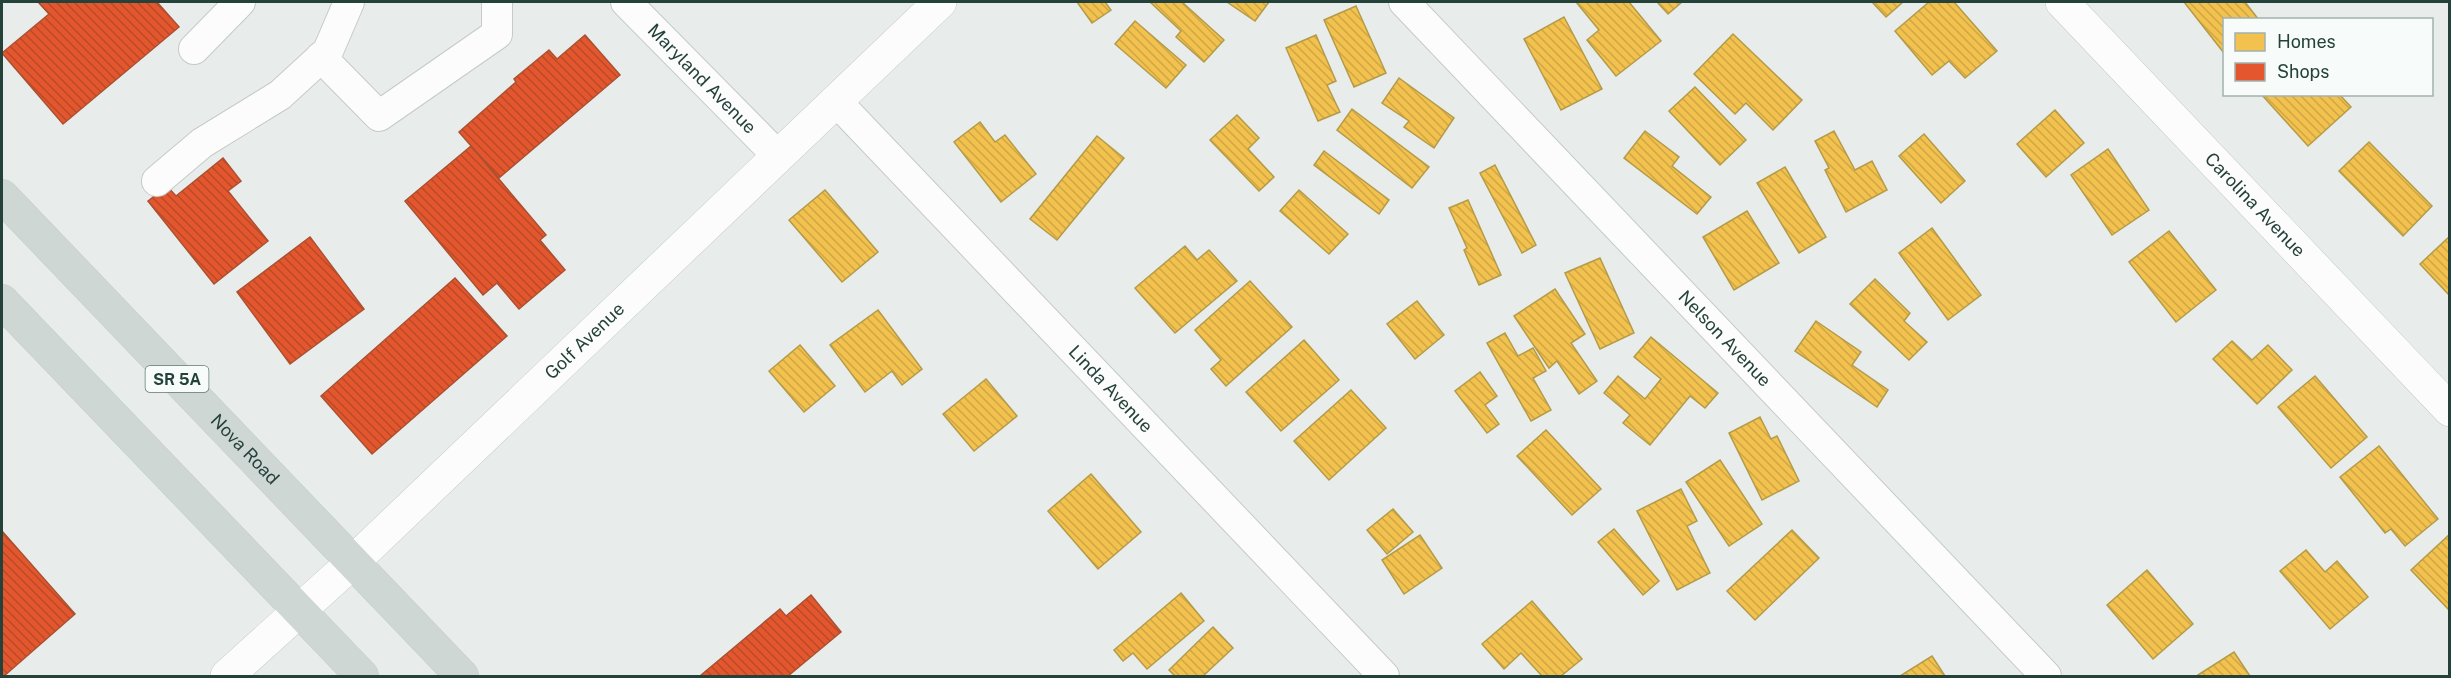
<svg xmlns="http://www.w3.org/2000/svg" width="2451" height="678" viewBox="0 0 2451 678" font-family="'Public Sans',sans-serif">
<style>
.homes{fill:url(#homes-back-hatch);stroke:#b49b48;stroke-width:1.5}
.shops{fill:url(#shops-back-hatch);stroke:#aa5132;stroke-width:1.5}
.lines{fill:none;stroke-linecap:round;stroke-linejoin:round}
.minor-casing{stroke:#c5cac8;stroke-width:32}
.tertiary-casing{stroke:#c5cac8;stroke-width:34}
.primary-casing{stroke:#c3ccc9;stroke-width:34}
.minor{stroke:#fcfcfc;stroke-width:30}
.tertiary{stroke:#fcfcfc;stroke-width:33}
.primary{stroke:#cfd7d5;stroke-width:33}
.labels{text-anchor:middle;stroke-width:6;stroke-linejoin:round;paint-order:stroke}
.shield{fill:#f7fbf9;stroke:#637a73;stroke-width:1.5}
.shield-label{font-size:16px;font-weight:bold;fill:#24423a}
.street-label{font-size:18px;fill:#24423a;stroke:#f7fbf9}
</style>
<defs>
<pattern id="homes-back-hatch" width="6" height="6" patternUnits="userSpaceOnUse" patternTransform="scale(1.5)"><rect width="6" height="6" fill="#f2c14e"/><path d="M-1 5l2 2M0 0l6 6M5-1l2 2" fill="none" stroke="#cfa745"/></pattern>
<pattern id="shops-back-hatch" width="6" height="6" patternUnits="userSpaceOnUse" patternTransform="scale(1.5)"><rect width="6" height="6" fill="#e4572e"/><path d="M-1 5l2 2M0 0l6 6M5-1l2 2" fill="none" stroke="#b94a28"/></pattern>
</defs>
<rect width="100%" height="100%" fill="#e8edeb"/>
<g class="homes">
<polygon points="1077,2 1105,2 1111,10 1092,23"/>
<polygon points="1150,2 1182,2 1224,40 1204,62 1176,37 1181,31"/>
<polygon points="1227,2 1269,2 1255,21"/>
<polygon points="1576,2 1629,2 1661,41 1616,76 1587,40 1599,30"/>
<polygon points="1657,2 1682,2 1668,14"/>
<polygon points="1872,2 1903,2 1886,17"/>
<polygon points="1929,2 1954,2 1997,51 1965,78 1949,61 1932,75 1895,31"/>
<polygon points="2184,2 2245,2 2259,20 2224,20 2224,53"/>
<polygon points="1356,6 1386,73 1354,87 1324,20"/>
<polygon points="1564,17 1602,89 1561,110 1524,39"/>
<polygon points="1135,21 1186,65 1166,88 1115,44"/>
<polygon points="1733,34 1802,100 1773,130 1746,103 1735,114 1694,74"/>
<polygon points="1316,35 1336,81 1327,85 1340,112 1318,121 1286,48"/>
<polygon points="1399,78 1454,118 1434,148 1404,127 1409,121 1382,103"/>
<polygon points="1695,87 1746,140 1720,165 1669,111"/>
<polygon points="2261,94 2339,94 2351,107 2308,146"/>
<polygon points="1352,109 1429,167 1412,188 1337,130"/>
<polygon points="2055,110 2084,143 2046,177 2017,144"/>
<polygon points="1237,115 1259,138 1248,149 1274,177 1259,191 1210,140"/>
<polygon points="980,122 995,142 1005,135 1036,174 1001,202 954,142"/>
<polygon points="1645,131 1679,157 1672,166 1711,197 1697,214 1624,158"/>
<polygon points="1834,131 1855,170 1872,161 1887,190 1846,212 1825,170 1829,168 1815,141"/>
<polygon points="1924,134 1965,181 1941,203 1899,156"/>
<polygon points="1097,136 1124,158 1057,240 1030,219"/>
<polygon points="2369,142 2432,206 2403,236 2339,171"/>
<polygon points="2108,149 2149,210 2112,235 2071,175"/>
<polygon points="1324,151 1389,200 1379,214 1314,165"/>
<polygon points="1495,165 1536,245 1522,253 1480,173"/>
<polygon points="1785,167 1826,237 1799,253 1757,183"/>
<polygon points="825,190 878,252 842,282 789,220"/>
<polygon points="1299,190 1348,234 1329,254 1280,211"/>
<polygon points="1468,200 1501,275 1479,285 1464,250 1467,248 1449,208"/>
<polygon points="1747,211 1779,263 1734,290 1703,237"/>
<polygon points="1932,228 1981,295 1948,320 1899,253"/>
<polygon points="2169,231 2216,290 2176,322 2129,262"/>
<polygon points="2450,236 2450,296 2420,264"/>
<polygon points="1185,246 1197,260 1209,250 1237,281 1175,333 1135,288"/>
<polygon points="1600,258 1634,333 1600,349 1565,273"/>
<polygon points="1875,279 1910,313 1904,321 1927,342 1909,360 1850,304"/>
<polygon points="1250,281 1292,327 1226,386 1211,369 1221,360 1195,330"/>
<polygon points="1555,289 1585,334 1571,343 1597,381 1579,394 1557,361 1549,368 1514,316"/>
<polygon points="1417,301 1444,335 1415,359 1387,324"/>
<polygon points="878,310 922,369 902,385 892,371 865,392 830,345"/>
<polygon points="1816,321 1861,352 1852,365 1888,390 1877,407 1795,351"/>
<polygon points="1505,333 1518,356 1533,348 1546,371 1533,378 1551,410 1531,421 1487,343"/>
<polygon points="1651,337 1718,393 1705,408 1690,396 1650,445 1623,423 1630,415 1604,393 1618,376 1645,399 1661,379 1634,357"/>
<polygon points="1304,340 1339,380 1281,431 1246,392"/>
<polygon points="2232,341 2252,360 2268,345 2292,370 2257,404 2213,359"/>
<polygon points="800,345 835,386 804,412 769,371"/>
<polygon points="1480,372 1497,396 1485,405 1499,424 1487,433 1455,391"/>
<polygon points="2315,376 2367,437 2331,468 2278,407"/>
<polygon points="986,379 1017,416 974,451 943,414"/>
<polygon points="1351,390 1386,428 1329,480 1294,441"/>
<polygon points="1760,417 1771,439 1777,436 1799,481 1762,500 1729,433"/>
<polygon points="1546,430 1601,489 1572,515 1517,456"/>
<polygon points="2379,446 2438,519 2405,546 2391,529 2385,533 2340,477"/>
<polygon points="1720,460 1762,524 1729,546 1686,482"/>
<polygon points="1091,474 1141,532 1098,569 1048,511"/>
<polygon points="1681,489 1697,521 1687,526 1710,573 1677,590 1637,511"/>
<polygon points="1393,509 1413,532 1387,554 1367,530"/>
<polygon points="1614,529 1659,581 1643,595 1598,542"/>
<polygon points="1792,530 1819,558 1755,620 1727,591"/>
<polygon points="2450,534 2450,611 2411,570"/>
<polygon points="1420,535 1442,568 1404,594 1382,560"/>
<polygon points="2306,550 2325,572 2337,561 2368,597 2330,629 2280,571"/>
<polygon points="2147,570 2193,624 2153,659 2107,605"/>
<polygon points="1181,593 1204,621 1147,669 1133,653 1123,661 1114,650"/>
<polygon points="1532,601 1582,659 1561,676 1542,676 1521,653 1504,669 1482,644"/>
<polygon points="1213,627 1233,648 1203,676 1175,676 1169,670"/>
<polygon points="2234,652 2250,676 2199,676 2198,675"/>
<polygon points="1932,656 1945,676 1900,676"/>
</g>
<g class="shops">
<polygon points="38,2 157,2 179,27 63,124 2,53 49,14"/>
<polygon points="585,35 620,75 499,178 459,132 516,82 514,79 549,50 557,59"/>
<polygon points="471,146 546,235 540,240 565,270 519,309 497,283 483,295 405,201"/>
<polygon points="223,158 241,181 228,191 268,241 214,284 148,201 167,186 176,196"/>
<polygon points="310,237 364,309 290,364 237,292"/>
<polygon points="455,278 507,336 372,454 321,396"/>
<polygon points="2,531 75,614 4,676 2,676"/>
<polygon points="811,595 841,632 788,676 700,676 780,609 786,616"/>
</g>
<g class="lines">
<defs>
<g id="minor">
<path id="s1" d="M626 2 777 155"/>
<path id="s2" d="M1404 2 2046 676"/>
<polyline points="194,49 240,2"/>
<polyline points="321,57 379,116 497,34 497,2"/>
<path id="s3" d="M836 101 1384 676"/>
<polyline points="157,181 202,143 280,95 328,51 349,2"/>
</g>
<g id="tertiary">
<path id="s4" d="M2062 2 2450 410"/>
<path id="s5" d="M227 676 353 562 940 2"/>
</g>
<g id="primary">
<path id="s6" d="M2 196 462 676"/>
<polyline points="2,301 362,676"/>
</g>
</defs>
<use href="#minor" class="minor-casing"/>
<use href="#tertiary" class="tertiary-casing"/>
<use href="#primary" class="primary-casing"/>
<use href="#minor" class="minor"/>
<use href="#tertiary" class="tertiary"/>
<use href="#primary" class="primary"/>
</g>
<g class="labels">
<rect class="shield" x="145.5" y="366" width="63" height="26" rx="4.5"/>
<g class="shield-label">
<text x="177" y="385">SR 5A</text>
</g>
<g class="street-label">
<text dy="6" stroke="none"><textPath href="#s1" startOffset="108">Maryland Avenue</textPath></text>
<text dy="6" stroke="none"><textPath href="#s4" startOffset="280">Carolina Avenue</textPath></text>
<text dy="6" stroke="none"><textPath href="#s2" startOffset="465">Nelson Avenue</textPath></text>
<text dy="6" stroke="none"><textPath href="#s5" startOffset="490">Golf Avenue</textPath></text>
<text dy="6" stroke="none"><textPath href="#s3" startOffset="398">Linda Avenue</textPath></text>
<text dy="6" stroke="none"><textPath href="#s6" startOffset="351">Nova Road</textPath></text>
</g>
</g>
<rect width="2451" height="678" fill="none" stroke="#24423a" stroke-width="6"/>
<rect x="2223" y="18" width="210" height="78" fill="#f7fbf9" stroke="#a3b1ad" stroke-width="1.5"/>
<rect x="2235" y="33" width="30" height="18" fill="#f2c14e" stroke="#a3b1ad" stroke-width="1.5"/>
<text x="2277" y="48" font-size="18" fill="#24423a">Homes</text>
<rect x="2235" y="63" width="30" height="18" fill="#e4572e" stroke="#a3b1ad" stroke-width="1.5"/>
<text x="2277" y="78" font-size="18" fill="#24423a">Shops</text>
</svg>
